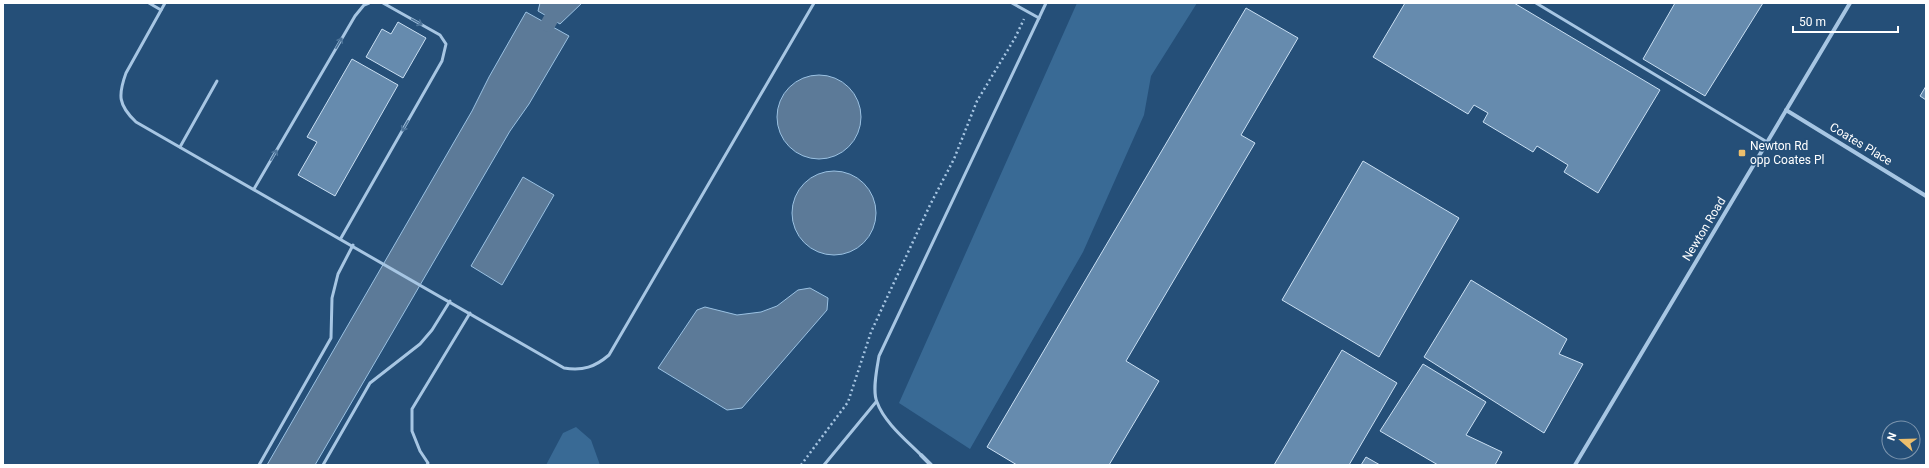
<svg xmlns="http://www.w3.org/2000/svg" width="1929" height="468" viewBox="0 0 1929 468" font-family="Roboto,sans-serif">
<style>
.green{fill:#396a95}
.water{fill:#5c7a98;stroke:#9bc2e3}
.lines{fill:none;stroke-linecap:round;stroke-linejoin:round}
.canal{stroke:#5c7a98;stroke-width:15}
.building{fill:#668bae;stroke:#c9dff3}
.path{stroke:#a7c6e3;stroke-width:2.5;stroke-dasharray:2 3;stroke-linecap:butt}
.lane{stroke:#a7c6e3;stroke-width:3}
.street{stroke:#a7c6e3;stroke-width:4}
.oneway{stroke:#4c7398}
.poi-dot{fill:#ecbe6c;stroke:#254f78;stroke-width:1.5}
.labels{text-anchor:middle;stroke-width:3.5;stroke-linejoin:round;paint-order:stroke}
.street-label{font-size:12px;fill:#fff;stroke:#254f78}
.poi-label{font-size:12px;fill:#fff;stroke:#254f78;text-anchor:start}
</style>
<rect width="100%" height="100%" fill="#254f78"/>
<g class="green">
<polygon points="1077,3 1197,3 1151,76 1144,115 1083,252 970,449 899,403"/>
<polygon points="576,427 591,440 600,465 546,465 563,433"/>
</g>
<g class="water">
<polygon points="540,3 582,3 560,24 538,11"/>
<polygon points="526,12 569,36 529,104 510,131 315,465 267,465 472,111 489,77"/>
<circle cx="819" cy="117" r="42"/>
<circle cx="834" cy="213" r="42"/>
<polygon points="523,177 554,195 502,285 471,266"/>
<polygon points="810,288 828,298 827,310 742,408 727,410 658,368 697,310 705,307 737,315 761,312 777,306 798,290"/>
</g>
<g class="lines">
<polyline class="canal" points="548,24 560,3"/>
</g>
<g class="building">
<polygon points="1405,3 1514,3 1660,90 1598,193 1564,172 1568,165 1537,146 1533,152 1483,122 1488,113 1474,105 1468,114 1373,57"/>
<polygon points="1675,3 1763,3 1705,96 1643,59"/>
<polygon points="1246,8 1298,38 1241,135 1255,143 1126,361 1159,381 1109,465 1017,465 987,447"/>
<polygon points="398,22 426,38 403,78 366,57 382,29 391,34"/>
<polygon points="352,59 398,85 335,196 298,175 317,142 307,137"/>
<polygon points="1926,86 1926,100 1920,96"/>
<polygon points="1363,161 1459,218 1379,357 1282,300"/>
<polygon points="1471,280 1567,339 1559,354 1583,364 1544,433 1424,357"/>
<polygon points="1342,350 1397,383 1349,465 1274,465"/>
<polygon points="1423,364 1486,402 1466,435 1502,452 1495,465 1438,465 1380,431"/>
<polygon points="1366,457 1380,465 1361,465"/>
</g>
<g class="lines">
<polyline class="path" points="801,465 848,402 871,332 930,205 954,159 977,101 1015,38 1024,19"/>
<g class="lane">
<polyline points="149,3 161,10"/>
<path d="M165 3 126 73C118 95 118 105 136 122L564 368C583 371 595 367 609 355L814 3"/>
<polyline points="1012,3 1039,18"/>
<polyline points="1536,3 1767,142"/>
<polyline points="180,147 217,81"/>
<polyline points="254,189 355,16 364,5 369,3"/>
<polyline points="341,238 442,61 446,44 440,35 383,3"/>
<path d="M921 455C906 440 884 422 877 402 872 391 877 368 879 356L1046 3"/>
<polyline points="259,465 331,338 332,298 338,274 353,245"/>
<polyline points="323,465 370,383 420,344 432,330 450,301"/>
<polyline points="427,465 428,463 420,451 412,431 412,409 470,313"/>
<polyline points="824,465 876,402"/>
</g>
<g class="street">
<polyline points="1786,110 1926,196"/>
<polyline points="921,455 931,465"/>
<polyline points="1575,465 1850,3"/>
</g>
</g>
<defs><path id="oneway-shaft" d="M-6 0H5M1.5-3L5.5 0L1.5 3" fill="none" stroke-width="1.6" stroke-linecap="round" stroke-linejoin="round"/></defs>
<g class="oneway">
<use href="#oneway-shaft" transform="translate(417 22) rotate(29)"/>
<use href="#oneway-shaft" transform="translate(339 43) rotate(-60)"/>
<use href="#oneway-shaft" transform="translate(405 126) rotate(120)"/>
<use href="#oneway-shaft" transform="translate(274 155) rotate(-60)"/>
</g>
<rect class="poi-dot" x="1738" y="149" width="8" height="8" rx="2"/>
<g class="labels">
<g class="street-label">
<text transform="translate(1861 144) rotate(31)" y="4">Coates Place</text>
<text transform="translate(1704 229) rotate(-59)" y="4">Newton Road</text>
</g>
<g class="poi-label">
<text x="1750" y="150">Newton Rd<tspan x="1750" dy="14">opp Coates Pl</tspan></text>
</g>
</g>
<rect width="1929" height="468" fill="none" stroke="#ffffff" stroke-width="8"/>
<g transform="translate(1901 440) rotate(290)"><circle r="19" fill="#254f78" stroke="#7c95ae"/>
<path d="M0-3L7 15L0 10L-7 15Z" fill="#ecbe6c"/>
<text y="-6" font-size="11" font-weight="bold" text-anchor="middle" fill="#ffffff">N</text>
</g>
<path d="M1793 26v6h105v-6" fill="none" stroke="#ffffff" stroke-width="2"/>
<text x="1799" y="26" font-size="12" fill="#ffffff" stroke="#254f78" stroke-width="3" paint-order="stroke">50 m</text>
</svg>
